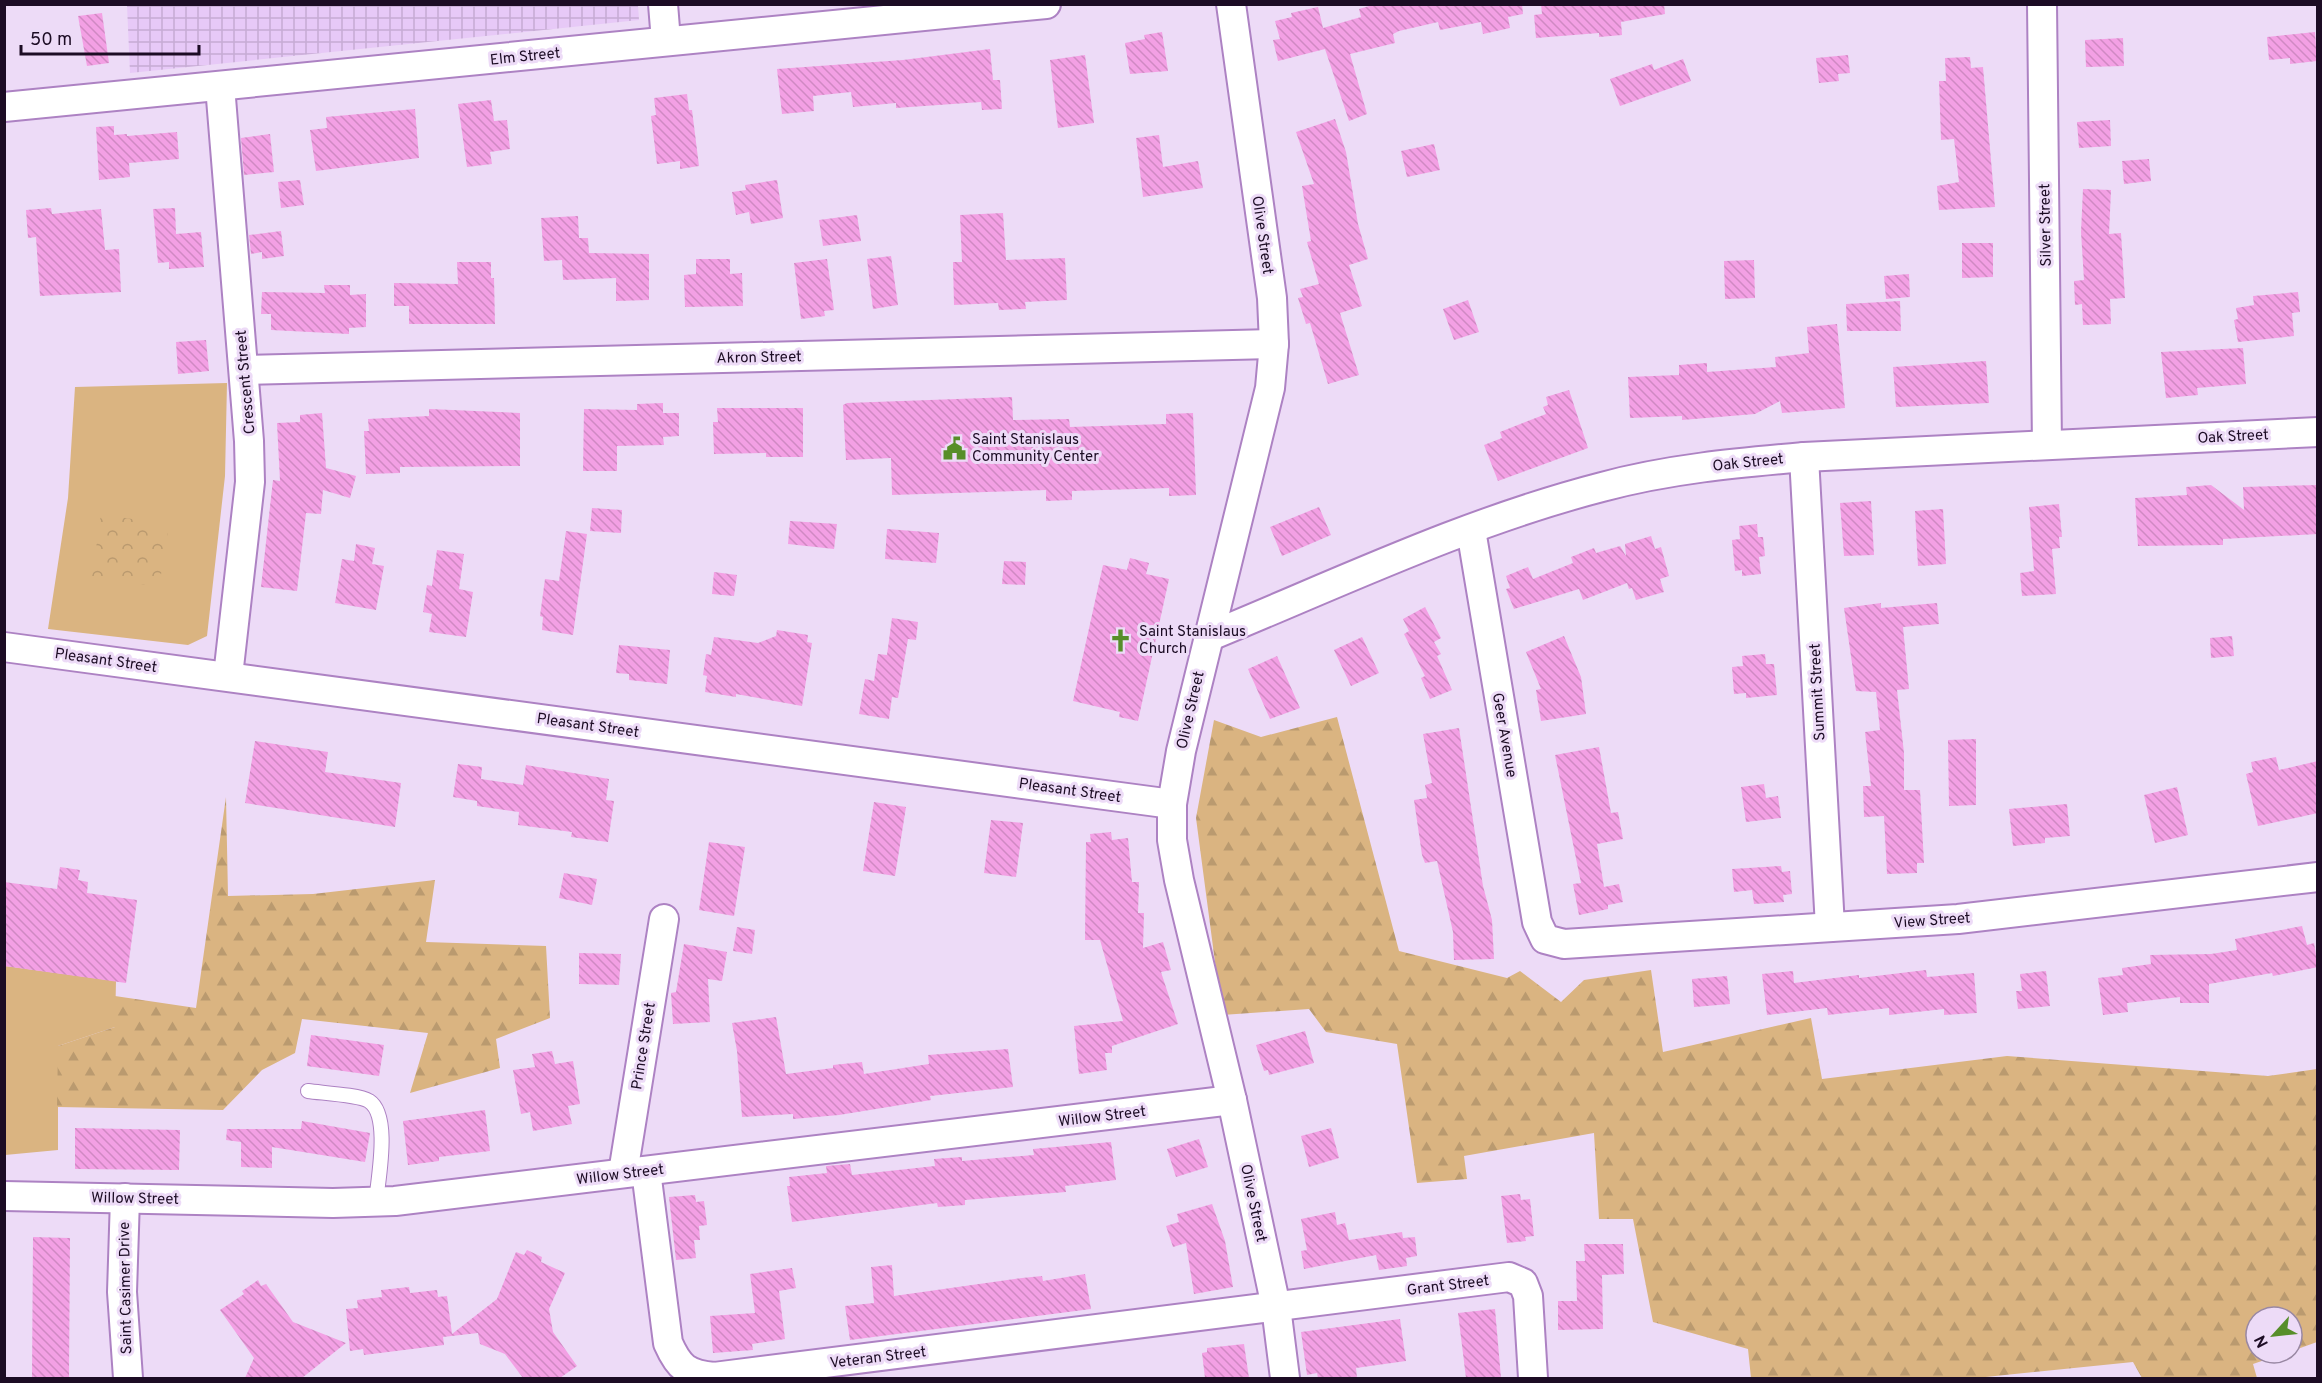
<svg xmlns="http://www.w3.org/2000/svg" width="2322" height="1383" viewBox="0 0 2322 1383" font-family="Overpass,sans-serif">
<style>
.industrial{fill:url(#industrial-grid)}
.green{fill:#dab481}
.forest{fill:url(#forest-firs)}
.park{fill:url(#park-crowns)}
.building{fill:url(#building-back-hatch)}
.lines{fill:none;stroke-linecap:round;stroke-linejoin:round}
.service-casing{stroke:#ad82c3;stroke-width:16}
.minor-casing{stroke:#ad82c3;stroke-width:32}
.service{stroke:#fff;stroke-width:14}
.minor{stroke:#fff;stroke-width:28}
.labels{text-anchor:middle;stroke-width:6;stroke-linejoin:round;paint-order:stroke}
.street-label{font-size:15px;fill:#1c0c24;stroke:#eddbf7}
.poi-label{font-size:15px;fill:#1c0c24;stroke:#eddbf7;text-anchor:start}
</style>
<defs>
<pattern id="industrial-grid" width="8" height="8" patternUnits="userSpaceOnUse" patternTransform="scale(1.5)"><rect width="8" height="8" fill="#e7c9f7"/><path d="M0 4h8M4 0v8" fill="none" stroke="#c6abd4"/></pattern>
<pattern id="forest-firs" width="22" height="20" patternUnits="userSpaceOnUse" patternTransform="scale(1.5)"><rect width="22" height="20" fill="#dab481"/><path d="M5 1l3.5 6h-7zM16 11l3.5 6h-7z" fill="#ba9a6f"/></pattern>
<pattern id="park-crowns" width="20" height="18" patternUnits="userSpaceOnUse" patternTransform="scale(1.5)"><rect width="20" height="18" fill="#dab481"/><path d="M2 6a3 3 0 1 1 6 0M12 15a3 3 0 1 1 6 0" fill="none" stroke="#ba9a6f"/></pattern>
<pattern id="building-back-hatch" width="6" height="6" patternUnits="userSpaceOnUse" patternTransform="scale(1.5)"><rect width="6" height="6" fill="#f3a0e4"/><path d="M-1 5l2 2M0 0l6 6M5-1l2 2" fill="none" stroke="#d089c3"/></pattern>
</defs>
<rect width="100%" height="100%" fill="#eddbf7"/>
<polygon class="industrial" points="638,5 639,20 130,73 127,5"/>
<g class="green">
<polygon points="227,383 225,476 207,636 188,645 48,629 68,498 75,387"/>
<polygon points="5,966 116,981 115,1027 58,1046 58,1150 5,1155"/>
</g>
<g class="forest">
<polygon points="1337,717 1399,951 1507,978 1520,971 1561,1002 1584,980 1651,970 1663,1052 1811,1018 1822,1079 2007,1056 2268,1076 2317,1069 2317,1342 2292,1351 2292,1317 2256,1317 2256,1353 2285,1353 2253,1364 2257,1378 2142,1378 2133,1362 1976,1378 1751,1378 1748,1349 1653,1322 1633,1219 1599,1219 1594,1133 1464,1156 1467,1179 1417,1183 1397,1044 1326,1032 1309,1009 1222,1015 1196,818 1214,720 1261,737"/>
<polygon points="226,797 228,896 313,894 435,880 426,942 546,946 550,1018 496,1039 500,1068 410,1093 428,1033 302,1019 295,1053 262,1070 223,1110 57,1107 58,1046 115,1027 115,996 196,1008"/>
</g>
<polygon class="park" points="101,514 169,525 159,587 92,576"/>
<g class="building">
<polygon points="1376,4 1522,4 1523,14 1508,17 1510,28 1483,34 1481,22 1440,30 1438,22 1399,31 1393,34 1395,43 1350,54 1367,114 1349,121 1325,49 1278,61 1273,40 1280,39 1275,21 1292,17 1291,13 1318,7 1323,28 1361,17 1359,9"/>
<polygon points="1541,4 1664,4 1665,14 1621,22 1622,35 1599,37 1599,33 1536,38 1534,15 1542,14"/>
<polygon points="102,13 109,63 87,66 78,16"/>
<polygon points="1162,32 1168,71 1130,74 1125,43 1145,39 1144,35"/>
<polygon points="2315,32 2317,61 2290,64 2290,58 2269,60 2267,37"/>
<polygon points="2123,38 2124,66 2086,67 2085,40"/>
<polygon points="990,49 993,80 1000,80 1002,109 982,110 981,102 896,108 896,103 853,107 851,92 813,96 814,111 782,114 777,69 903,60"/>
<polygon points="1085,55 1094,123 1058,128 1050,60"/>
<polygon points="1848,55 1850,73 1838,74 1839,81 1819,83 1816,58"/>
<polygon points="1970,57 1971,68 1983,67 1995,207 1939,210 1937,186 1959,182 1954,139 1941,140 1939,81 1946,81 1945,58"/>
<polygon points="1683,59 1691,81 1620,106 1610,79 1652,64 1654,70"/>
<polygon points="687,94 689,110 692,110 699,166 680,169 680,161 657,164 651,116 656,115 654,98"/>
<polygon points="491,100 494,121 507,120 510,149 490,152 492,164 467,167 458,104"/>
<polygon points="415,109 419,158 316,171 310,130 327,128 326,117"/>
<polygon points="1335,119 1346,152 1358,224 1368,259 1349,265 1362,306 1340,313 1359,375 1328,384 1310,323 1306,324 1298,298 1303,297 1300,289 1319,284 1307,242 1311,241 1302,186 1314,184 1296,132"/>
<polygon points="2110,120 2111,146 2079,148 2077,122"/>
<polygon points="114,126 114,135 127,134 127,136 177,132 179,159 129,163 130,177 99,180 96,127"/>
<polygon points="270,134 274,172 244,175 241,138"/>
<polygon points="1159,135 1163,167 1198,161 1203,188 1143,197 1136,138"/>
<polygon points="1434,144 1440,170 1407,177 1401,151"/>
<polygon points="2149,159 2151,181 2124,184 2122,161"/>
<polygon points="300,180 304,205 281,208 278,182"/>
<polygon points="777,180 783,218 751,224 749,212 736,215 732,192 746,190 745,185"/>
<polygon points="2083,189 2111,190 2109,234 2121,233 2125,298 2110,299 2111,324 2083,325 2082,304 2075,305 2074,281 2084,280 2081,232"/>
<polygon points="51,208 52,214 101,209 105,250 119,249 121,292 40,296 36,237 28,238 26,210"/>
<polygon points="175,208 176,234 201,232 204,267 169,269 169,262 158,263 153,209"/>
<polygon points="1003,213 1006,260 1065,258 1067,300 1025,302 1026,309 999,310 998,303 954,305 953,262 962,262 960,215"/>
<polygon points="857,215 861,241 823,246 819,220"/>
<polygon points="578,216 579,238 588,238 589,253 649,254 649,300 616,301 616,278 563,280 562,260 544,261 541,218"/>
<polygon points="281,231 284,256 262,259 262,252 251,254 249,235"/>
<polygon points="1962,243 1993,243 1993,277 1962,278"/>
<polygon points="891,256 898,305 873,309 867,259"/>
<polygon points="696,259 730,259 730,274 742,273 743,306 685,307 684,275 696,274"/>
<polygon points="827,259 834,310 824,311 825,316 801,319 794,263"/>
<polygon points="1754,260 1755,298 1725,299 1724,261"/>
<polygon points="457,262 491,262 491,278 494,278 495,324 409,324 409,306 394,306 394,283 458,284"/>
<polygon points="1909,274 1910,297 1886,299 1884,276"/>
<polygon points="324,285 350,285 350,295 366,294 366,327 349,328 349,334 271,330 271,314 261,314 262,292 325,293"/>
<polygon points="2298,292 2300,312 2292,313 2294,336 2238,342 2234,320 2238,319 2236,308 2254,305 2253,296"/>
<polygon points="1468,300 1479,332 1454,340 1443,309"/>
<polygon points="1900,301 1901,331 1847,331 1846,304"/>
<polygon points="1837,324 1845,408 1782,413 1780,401 1755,414 1682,420 1682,416 1630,418 1628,377 1679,375 1679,365 1707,363 1707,372 1776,367 1775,357 1809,353 1807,327"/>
<polygon points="206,340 209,371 178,374 176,342"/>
<polygon points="2243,348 2246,384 2197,388 2198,395 2166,398 2161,352"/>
<polygon points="1986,361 1989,403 1896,407 1893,367"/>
<polygon points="1569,390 1588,448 1498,481 1484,445 1502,438 1500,432 1546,414 1543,407 1548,405 1546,397"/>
<polygon points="1012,397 1013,420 1069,419 1070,427 1166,424 1166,414 1193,413 1196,495 1169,496 1169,488 1072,491 1072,500 1046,501 1046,490 892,495 891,458 846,460 843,405 847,403"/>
<polygon points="663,403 663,413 679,413 679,436 663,437 664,445 617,446 617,471 583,471 584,409 637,410 637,404"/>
<polygon points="717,408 803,408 803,457 766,457 766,453 714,454 713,422 718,422"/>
<polygon points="429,409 520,413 520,466 400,467 400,473 366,474 364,431 369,431 368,419 429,416"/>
<polygon points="322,413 326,468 356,476 350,498 323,490 321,514 306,513 297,591 261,587 273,480 280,481 277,423 300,422 300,415"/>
<polygon points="2211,485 2244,510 2243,487 2318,485 2318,534 2223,539 2223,545 2138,546 2135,498 2187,495 2186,487"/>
<polygon points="1871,501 1874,555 1844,556 1840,503"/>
<polygon points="2059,504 2062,537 2059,537 2060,548 2052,549 2056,594 2022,596 2020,573 2034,571 2029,507"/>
<polygon points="1319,507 1331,535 1282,556 1270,527"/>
<polygon points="592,508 622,510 621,533 590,531"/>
<polygon points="1943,509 1946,564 1918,566 1915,511"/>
<polygon points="790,521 837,524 834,549 788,544"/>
<polygon points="1757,524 1758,537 1763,537 1765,556 1759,557 1761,574 1742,576 1742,570 1735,571 1732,540 1740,539 1739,526"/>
<polygon points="887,529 939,533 936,563 885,559"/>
<polygon points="566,531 587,534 573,635 542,630 543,617 540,616 545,579 559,581"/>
<polygon points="1651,536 1655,549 1661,547 1669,576 1660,579 1664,592 1636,600 1632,588 1629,589 1627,583 1583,600 1579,589 1514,609 1506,589 1510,588 1506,576 1528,567 1533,579 1573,563 1571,557 1594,548 1596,553 1620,546 1626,556 1625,544"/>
<polygon points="356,544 375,548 372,564 384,566 376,610 335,603 342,559 354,561"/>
<polygon points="437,550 464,554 459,589 473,592 466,637 429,632 432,614 423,612 427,585 432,586"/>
<polygon points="1130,558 1149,563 1146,574 1169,579 1138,721 1119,717 1120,712 1073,701 1103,565 1127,570"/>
<polygon points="1004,561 1026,562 1025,585 1002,584"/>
<polygon points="714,572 737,575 734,596 712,594"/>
<polygon points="1881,603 1881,608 1937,603 1939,624 1903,627 1909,689 1897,690 1904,753 1904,790 1920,790 1924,863 1917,863 1917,873 1887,874 1884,816 1864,817 1863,786 1871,786 1865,732 1880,730 1876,692 1856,691 1844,608"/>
<polygon points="1425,607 1441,638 1434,642 1441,654 1437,656 1452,690 1430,699 1421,678 1425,676 1404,634 1409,631 1403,619"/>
<polygon points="892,618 918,622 916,640 908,639 898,698 892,697 889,719 859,714 865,679 874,681 878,654 887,655"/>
<polygon points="777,630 808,635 807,642 812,643 802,706 736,694 736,697 705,692 707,676 703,675 706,654 711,655 714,637 758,643 776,636"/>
<polygon points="1564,636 1581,677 1586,714 1541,721 1536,690 1541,689 1526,652"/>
<polygon points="2232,636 2234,656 2211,658 2210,638"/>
<polygon points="1362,637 1379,673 1351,686 1334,650"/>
<polygon points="619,645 670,650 667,684 629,680 629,674 616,673"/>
<polygon points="1765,654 1766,664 1774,664 1777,695 1746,698 1746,693 1734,694 1732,667 1743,666 1742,656"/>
<polygon points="1277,656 1300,708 1270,719 1248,669"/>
<polygon points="1459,728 1483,886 1492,920 1494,959 1454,960 1453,932 1437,861 1425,863 1422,855 1414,800 1427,798 1425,785 1432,783 1423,734"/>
<polygon points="1976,739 1976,805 1949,806 1948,740"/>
<polygon points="255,741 328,752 325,772 401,783 395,827 245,803"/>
<polygon points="1599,747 1611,813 1618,812 1623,839 1597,844 1604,887 1619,884 1623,902 1608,905 1608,909 1579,915 1573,884 1581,883 1555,755"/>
<polygon points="2276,757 2279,770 2318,761 2318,813 2258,826 2246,774 2253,772 2251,762"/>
<polygon points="458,764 482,767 481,779 523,785 526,765 609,779 606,800 614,801 608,842 571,837 572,832 518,825 519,812 477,806 477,801 453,797"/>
<polygon points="1764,784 1766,798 1778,796 1781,818 1746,822 1741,787"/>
<polygon points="2177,787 2188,835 2155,843 2144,795"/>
<polygon points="874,802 906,807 895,876 863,871"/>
<polygon points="2067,804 2070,836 2045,838 2045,843 2013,846 2009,809"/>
<polygon points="991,820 1023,823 1016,877 984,873"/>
<polygon points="1111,832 1112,840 1128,838 1132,882 1139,882 1138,913 1144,913 1143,948 1163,942 1171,970 1161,972 1178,1024 1112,1046 1112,1053 1105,1053 1107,1070 1079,1074 1074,1026 1123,1021 1100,940 1085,940 1086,842 1091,842 1090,834"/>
<polygon points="709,842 745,847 734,916 699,910"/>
<polygon points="1781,866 1782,872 1790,871 1792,894 1783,895 1784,902 1754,904 1752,890 1734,892 1732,869"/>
<polygon points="60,867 80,870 78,880 88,882 87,893 137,900 126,983 4,966 4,882 57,889"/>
<polygon points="564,873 597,879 592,905 559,898"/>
<polygon points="2302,926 2307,945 2314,943 2318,967 2273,976 2272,973 2209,984 2209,1003 2180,1003 2180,997 2127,1003 2128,1012 2103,1015 2098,978 2123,975 2122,968 2151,964 2150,955 2211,954 2237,950 2235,939"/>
<polygon points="737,927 755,930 752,954 733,951"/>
<polygon points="684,944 727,952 722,981 708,979 710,1022 673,1024 671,993 676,992"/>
<polygon points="579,953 621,954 619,985 579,984"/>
<polygon points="1926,970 1927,977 1974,973 1977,1013 1944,1015 1944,1009 1889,1015 1889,1008 1828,1015 1827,1008 1767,1015 1762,974 1793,971 1794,983 1859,975 1859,978"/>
<polygon points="2046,971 2050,1006 2018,1009 2016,991 2022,991 2020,974"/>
<polygon points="1727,976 1730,1004 1694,1007 1692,979"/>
<polygon points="776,1017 786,1074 833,1068 833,1065 862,1062 864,1074 929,1064 928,1055 1008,1049 1013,1087 930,1096 931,1100 839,1115 793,1119 793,1114 742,1117 737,1051 732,1023"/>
<polygon points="1305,1031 1314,1063 1269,1075 1268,1070 1264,1071 1256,1045"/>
<polygon points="311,1035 384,1045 379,1076 307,1066"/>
<polygon points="552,1051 555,1064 573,1061 580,1104 568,1106 572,1124 533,1131 530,1112 521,1114 513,1070 535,1067 532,1054"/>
<polygon points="485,1110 490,1151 439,1157 439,1161 408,1165 403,1121"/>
<polygon points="302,1121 370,1133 365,1162 272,1147 272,1168 241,1167 241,1142 226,1140 227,1129 301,1129"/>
<polygon points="75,1128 180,1130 179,1170 75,1169"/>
<polygon points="1331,1128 1339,1158 1309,1167 1301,1136"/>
<polygon points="1199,1139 1208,1167 1176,1177 1167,1149"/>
<polygon points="1111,1142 1116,1180 1065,1186 1066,1192 965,1200 965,1205 938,1207 937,1203 792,1222 787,1186 790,1186 789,1177 827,1173 826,1166 850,1164 852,1175 935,1166 934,1159 962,1157 962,1161 1034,1155 1033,1149"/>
<polygon points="1520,1194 1521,1200 1530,1199 1534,1236 1525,1237 1526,1241 1507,1243 1501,1196"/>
<polygon points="695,1195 696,1202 704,1201 707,1225 699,1226 700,1240 694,1240 696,1258 676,1260 669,1197"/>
<polygon points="1212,1204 1225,1241 1233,1287 1194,1294 1186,1243 1173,1247 1166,1226 1179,1222 1177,1214"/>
<polygon points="1335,1212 1337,1225 1345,1223 1349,1240 1402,1232 1403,1238 1415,1237 1417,1256 1406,1258 1407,1266 1379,1270 1376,1255 1304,1269 1301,1251 1307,1250 1301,1219"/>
<polygon points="33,1237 70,1238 69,1378 32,1378"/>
<polygon points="1584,1244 1623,1244 1624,1274 1602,1275 1603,1329 1558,1330 1558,1301 1577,1301 1576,1261 1585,1261"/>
<polygon points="527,1250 542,1257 541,1262 565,1273 549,1309 553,1332 577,1366 560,1378 523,1378 505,1354 480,1344 478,1333 443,1337 444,1345 364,1355 363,1349 350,1351 346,1309 358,1308 357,1300 382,1297 381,1290 409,1287 410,1293 437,1290 438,1297 447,1296 452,1334 497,1299 516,1252 524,1255"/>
<polygon points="892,1265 894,1296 1022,1278 1042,1276 1043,1281 1085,1274 1091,1309 850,1340 845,1306 874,1303 871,1267"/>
<polygon points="792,1268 796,1288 779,1291 785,1339 752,1344 753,1350 713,1353 710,1316 755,1313 750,1274"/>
<polygon points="258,1280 261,1286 266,1284 293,1322 346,1343 302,1378 245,1378 254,1358 220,1310 244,1294 242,1291"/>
<polygon points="1495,1309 1501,1378 1466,1378 1458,1313"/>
<polygon points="1400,1319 1406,1361 1356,1368 1357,1378 1318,1378 1317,1373 1307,1375 1301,1332"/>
<polygon points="1244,1344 1249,1378 1205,1378 1202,1353 1207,1352 1207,1348"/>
</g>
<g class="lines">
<defs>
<path id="service" d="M308 1091C322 1093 359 1095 369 1101 391 1115 378 1179 376 1202"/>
<g id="minor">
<polyline points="663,4 666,41"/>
<polyline points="1231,4 1272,298 1274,344 1270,388 1181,751 1172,804 1172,840 1179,880 1232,1100 1276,1307 1285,1378"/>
<polyline points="2042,4 2047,445"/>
<polyline points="220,86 249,441 250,482 228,676"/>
<polyline points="4,107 1046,4"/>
<polyline points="244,370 1274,344"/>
<polyline points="1804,457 1830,927"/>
<polyline points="1471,530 1537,922 1545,939 1564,944 1958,919 2318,877"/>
<path d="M1208 637C1337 584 1466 522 1602 487 1668 469 1736 463 1804 457L2318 432"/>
<polyline points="4,647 1172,804"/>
<path d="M646 1171 668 1343C679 1368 687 1374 714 1377L1509 1277 1523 1283 1528 1296 1533 1378"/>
<polyline points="623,1173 664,919"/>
<polyline points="4,1196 333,1203 395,1201 1232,1100"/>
<polyline points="125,1198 122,1292 128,1378"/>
</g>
</defs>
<use href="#service" class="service-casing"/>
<use href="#minor" class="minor-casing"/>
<use href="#service" class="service"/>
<use href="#minor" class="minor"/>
</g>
<defs>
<symbol id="civic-bare" viewBox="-9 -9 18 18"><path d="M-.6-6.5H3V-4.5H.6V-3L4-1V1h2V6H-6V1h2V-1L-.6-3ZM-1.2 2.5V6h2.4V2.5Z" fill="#578e29" stroke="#eddbf7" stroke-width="2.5" paint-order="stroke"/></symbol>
<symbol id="church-bare" viewBox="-9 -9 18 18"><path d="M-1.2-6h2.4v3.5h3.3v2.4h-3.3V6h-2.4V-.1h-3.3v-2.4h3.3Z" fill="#578e29" stroke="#eddbf7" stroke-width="2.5" paint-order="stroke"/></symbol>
</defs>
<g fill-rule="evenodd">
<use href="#civic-bare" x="938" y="432" width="33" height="33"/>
<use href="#church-bare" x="1104" y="624" width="33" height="33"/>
</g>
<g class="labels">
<g class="street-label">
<text transform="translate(525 56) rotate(-6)" y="5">Elm Street</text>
<text transform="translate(2045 225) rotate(-91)" y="5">Silver Street</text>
<text transform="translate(1263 235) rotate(82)" y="5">Olive Street</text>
<text transform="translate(759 357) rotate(-1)" y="5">Akron Street</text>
<text transform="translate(245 382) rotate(-95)" y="5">Crescent Street</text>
<text transform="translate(2233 436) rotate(-3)" y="5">Oak Street</text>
<text transform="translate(1748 462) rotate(-6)" y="5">Oak Street</text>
<text transform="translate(106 660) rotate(8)" y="5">Pleasant Street</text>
<text transform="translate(1817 692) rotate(-93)" y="5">Summit Street</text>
<text transform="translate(1190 710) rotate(-77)" y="5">Olive Street</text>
<text transform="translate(588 725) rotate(8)" y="5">Pleasant Street</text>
<text transform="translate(1505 735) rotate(80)" y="5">Geer Avenue</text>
<text transform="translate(1070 790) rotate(8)" y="5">Pleasant Street</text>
<text transform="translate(1932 920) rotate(-4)" y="5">View Street</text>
<text transform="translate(643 1046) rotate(-81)" y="5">Prince Street</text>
<text transform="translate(1102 1116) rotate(-7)" y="5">Willow Street</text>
<text transform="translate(620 1174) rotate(-7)" y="5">Willow Street</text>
<text transform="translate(135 1198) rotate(1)" y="5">Willow Street</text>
<text transform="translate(1254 1203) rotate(78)" y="5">Olive Street</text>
<text transform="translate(1448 1285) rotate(-7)" y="5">Grant Street</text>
<text transform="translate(125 1288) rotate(-91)" y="5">Saint Casimer Drive</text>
<text transform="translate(878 1357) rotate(-7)" y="5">Veteran Street</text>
</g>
<g class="poi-label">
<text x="972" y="444">Saint Stanislaus<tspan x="972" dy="17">Community Center</tspan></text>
<text x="1139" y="636">Saint Stanislaus<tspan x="1139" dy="17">Church</tspan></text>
</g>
</g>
<rect width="2322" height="1383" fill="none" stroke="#1c0c24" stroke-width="12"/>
<g transform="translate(2274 1335) rotate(243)"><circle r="28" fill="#eddbf7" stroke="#9988a3" stroke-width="1.5"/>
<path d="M0-4.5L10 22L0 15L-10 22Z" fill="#578e29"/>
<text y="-9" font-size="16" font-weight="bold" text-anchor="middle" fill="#1c0c24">N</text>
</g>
<path d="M21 45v9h178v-9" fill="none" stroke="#1c0c24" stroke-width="3"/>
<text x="30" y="45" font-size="18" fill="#1c0c24" stroke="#eddbf7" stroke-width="4.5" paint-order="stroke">50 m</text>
</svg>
